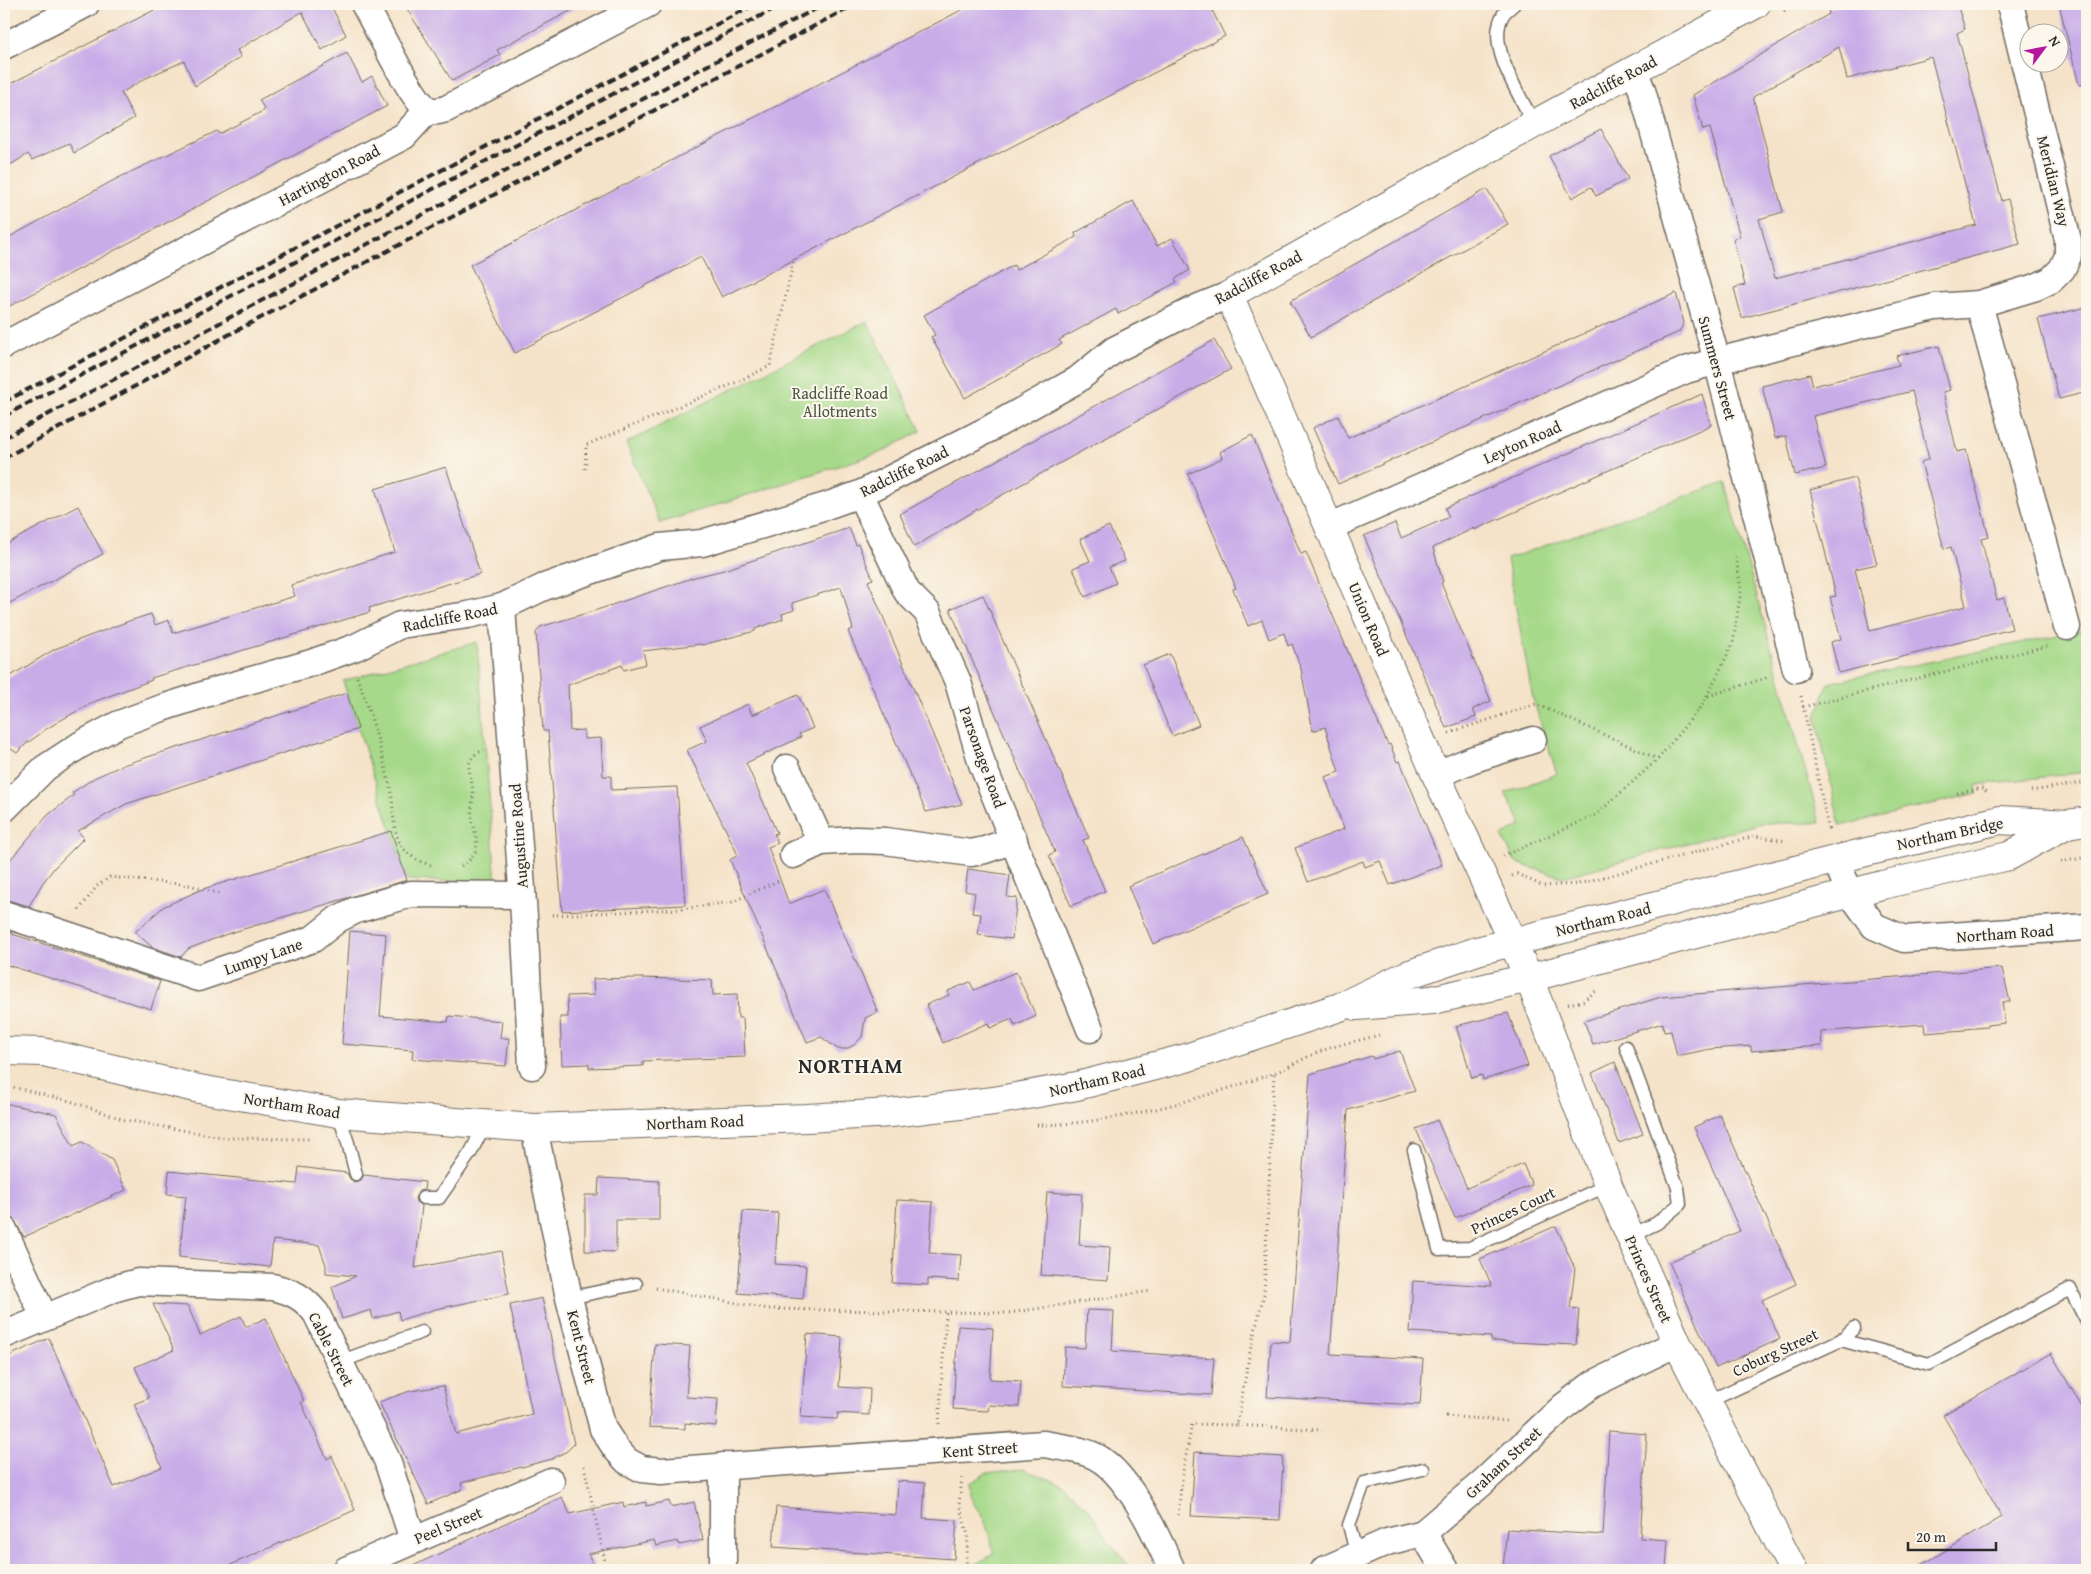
<svg xmlns="http://www.w3.org/2000/svg" width="2091" height="1574" viewBox="0 0 2091 1574" font-family="'Gentium Book Plus',serif">
<style>
.green{fill:#a6d989;stroke:#68825a}
.building{fill:#c7ace8;fill-rule:evenodd}
.lines{fill:none;stroke-linecap:round;stroke-linejoin:round}
.service-casing{stroke:#726b62;stroke-width:15}
.minor-casing{stroke:#726b62;stroke-width:29}
.tertiary-casing{stroke:#726b62;stroke-width:30}
.primary-casing{stroke:#726b62;stroke-width:30}
.path{stroke:#726b62;stroke-width:3;stroke-dasharray:1 4;stroke-linecap:butt}
.service{stroke:#fff;stroke-width:12}
.minor{stroke:#fff;stroke-width:26}
.tertiary{stroke:#fff;stroke-width:28}
.primary{stroke:#fff;stroke-width:28}
.rail{stroke:#2b2b2b;stroke-width:4;stroke-dasharray:8 4;stroke-linecap:butt}
.labels{text-anchor:middle;stroke-width:4;stroke-linejoin:round;paint-order:stroke}
.street-label{font-size:16px;fill:#2b2b2b;stroke:#fbf7ec}
.park-label{font-size:16px;fill:#4a5642;stroke:#fbf7ec}
.district-label{font-size:21px;font-weight:bold;letter-spacing:1px;fill:#2b2b2b;stroke:#fbf7ec}
</style>
<rect width="100%" height="100%" fill="#fbf7ec"/>
<filter id="ink" filterUnits="userSpaceOnUse"><feTurbulence type="fractalNoise" baseFrequency=".02" numOctaves="2"/><feDisplacementMap in="SourceGraphic" scale="10" xChannelSelector="R" yChannelSelector="G"/><feConvolveMatrix kernelMatrix="1 2 1 2 8 2 1 2 1" color-interpolation-filters="sRGB"/></filter>
<filter id="wash" filterUnits="userSpaceOnUse"><feTurbulence type="fractalNoise" baseFrequency=".0096" numOctaves="4" result="noise"/><feDisplacementMap in="SourceGraphic" scale="20" xChannelSelector="R" yChannelSelector="G"/><feGaussianBlur stdDeviation="1.12" result="paint"/><feColorMatrix in="noise" values="0 0 0 0 0 0 0 0 0 0 0 0 0 0 0 0 0 1.4 0 .05"/><feComposite in="paint" operator="in"/></filter>
<g filter="url(#wash)">
<rect width="100%" height="100%" fill="#f5e3c9"/>
<g class="green">
<polygon points="867,321 921,431 882,452 660,523 626,443"/>
<polygon points="1725,482 1820,823 1762,823 1563,877 1516,863 1502,836 1522,825 1505,793 1557,774 1533,699 1507,559"/>
<polygon points="2087,629 2087,772 1976,785 1978,793 1840,826 1816,717 1828,683"/>
<polygon points="477,642 496,883 407,880 343,681"/>
<path d="M1023 1469 1064 1485 1091 1512 1108 1541 1133 1570H975L974 1565 994 1554C991 1544 989 1533 985 1523 979 1506 968 1505 970 1483L986 1473Z"/>
</g>
<g id="blocks">
<g class="building">
<polygon points="166,4 330,4 346,35 322,50 302,12 237,50 241,57 195,86 184,61 146,78 121,93 134,118 74,153 69,143 32,160 28,154 4,169 4,87"/>
<polygon points="404,4 583,4 497,50 500,55 452,81"/>
<polygon points="973,4 1209,4 1225,36 722,297 701,257 515,353 470,265"/>
<path d="M1845 4H1957L1965 29 1957 33 2002 201 2008 199 2020 244 1742 318 1734 288 1745 285 1733 239 1740 237 1710 128 1703 130 1693 95 1829 14 1828 8ZM1839 47 1847 79 1931 57 1976 225 1775 278 1759 219 1783 212 1753 97Z"/>
<polygon points="2059,4 2087,4 2087,84 2079,85"/>
<polygon points="347,53 362,82 372,76 387,106 4,309 4,240 116,179 217,131 219,134 265,110 259,100"/>
<polygon points="1601,129 1628,179 1596,196 1591,187 1572,198 1549,156"/>
<polygon points="1487,189 1508,224 1311,337 1290,301"/>
<polygon points="1133,201 1157,246 1172,238 1190,270 1175,279 1177,282 1118,314 1116,309 1059,340 1062,344 965,398 931,337 935,335 924,315 1014,265 1016,270 1076,237 1075,233"/>
<polygon points="1676,293 1684,323 1679,332 1338,484 1313,428 1338,416 1348,438"/>
<polygon points="2087,307 2087,392 2059,399 2038,319"/>
<polygon points="1214,340 1231,369 993,500 914,547 900,514"/>
<polygon points="1939,346 1950,390 1943,392 1957,452 1966,450 1989,537 1981,539 1997,600 2004,598 2012,629 1839,673 1831,642 1841,639 1830,597 1836,596 1810,490 1855,478 1877,564 1855,569 1870,631 1966,606 1951,547 1944,549 1921,462 1929,459 1912,391 1813,416 1826,468 1795,475 1786,436 1775,438 1762,386 1810,374 1813,386 1899,365 1896,356"/>
<polygon points="1702,394 1711,425 1474,530 1474,528 1433,548 1443,582 1441,583 1491,701 1473,709 1476,717 1446,728 1364,536 1395,523 1401,538 1449,517 1445,508"/>
<polygon points="1252,435 1301,554 1306,552 1376,718 1388,745 1390,744 1397,762 1400,761 1442,865 1390,885 1380,861 1365,867 1363,861 1308,882 1295,848 1344,829 1325,777 1339,772 1325,727 1313,731 1301,669 1292,644 1288,646 1284,633 1269,639 1262,620 1248,626 1233,589 1236,588 1226,563 1188,474 1222,458 1220,452"/>
<polygon points="446,467 480,574 369,608 370,612 151,678 152,680 96,701 61,720 43,731 43,732 27,743 17,753 4,744 4,680 55,649 129,621 151,614 155,625 169,620 173,633 295,596 291,585 395,552 375,489"/>
<polygon points="78,506 103,554 4,606 4,545"/>
<polygon points="1109,526 1125,561 1109,567 1116,583 1085,597 1073,568 1090,561 1080,539"/>
<polygon points="849,528 856,545 858,544 873,579 868,581 962,804 926,812 848,631 853,629 841,587 792,603 794,610 782,614 783,619 755,629 755,631 702,645 701,644 643,651 646,664 624,670 622,665 568,685 570,731 584,730 584,739 601,738 603,776 611,776 611,790 677,787 685,905 562,911 548,731 543,731 536,633 540,627 597,610 695,577 724,570"/>
<polygon points="983,595 1089,838 1083,840 1105,891 1071,906 1049,855 1055,852 950,609"/>
<polygon points="1170,654 1199,725 1172,736 1143,665"/>
<polygon points="347,693 358,729 126,804 78,831 84,838 54,868 42,884 29,906 4,899 4,867 48,815 74,795 72,793 94,778 123,765"/>
<polygon points="798,695 813,728 799,734 801,737 746,763 777,833 774,834 778,843 768,847 789,904 824,889 878,1012 865,1018 862,1037 854,1045 846,1049 838,1049 821,1037 807,1042 730,860 738,855 687,750 707,741 700,726 748,704 752,715"/>
<polygon points="391,831 407,880 227,934 188,949 181,957 152,947 135,932 163,907 200,890"/>
<polygon points="1243,837 1268,894 1153,944 1128,886"/>
<polygon points="968,869 1010,875 1007,897 1017,898 1012,939 978,935 981,914 972,913 975,893 965,891"/>
<polygon points="4,930 13,933 12,934 160,981 151,1009 4,964"/>
<polygon points="350,931 386,934 380,1016 448,1022 449,1016 502,1021 500,1038 509,1038 506,1066 412,1059 413,1050 342,1044"/>
<polygon points="2002,968 2010,1002 2002,1002 2005,1023 1987,1025 1987,1027 1965,1029 1965,1030 1925,1033 1924,1024 1843,1030 1821,1032 1822,1046 1751,1051 1751,1046 1725,1048 1710,1049 1677,1056 1671,1031 1664,1032 1663,1023 1593,1044 1584,1021 1661,997"/>
<polygon points="1016,972 1036,1016 1015,1026 1012,1019 990,1028 988,1023 943,1043 926,1005 949,995 948,991 970,982 974,990"/>
<polygon points="639,978 712,980 713,995 737,994 738,1018 743,1018 745,1057 643,1061 643,1066 589,1068 589,1064 562,1065 560,1017 568,1017 567,996 594,995 593,979"/>
<polygon points="1508,1013 1528,1066 1483,1080 1482,1075 1472,1078 1456,1026"/>
<polygon points="1400,1051 1415,1091 1348,1110 1330,1354 1423,1359 1420,1405 1267,1397 1271,1341 1290,1342 1310,1074 1372,1056 1373,1059"/>
<polygon points="1615,1062 1643,1134 1619,1143 1592,1073"/>
<polygon points="4,1103 56,1114 73,1146 82,1142 112,1160 126,1190 24,1237 13,1218 4,1215"/>
<polygon points="1720,1115 1796,1284 1762,1300 1780,1339 1716,1368 1669,1262 1740,1231 1694,1127"/>
<polygon points="1437,1120 1467,1188 1523,1164 1532,1185 1455,1218 1416,1129"/>
<polygon points="299,1167 347,1173 350,1179 354,1182 361,1180 364,1175 425,1182 424,1190 419,1191 415,1198 416,1202 422,1206 415,1268 501,1251 509,1294 436,1309 400,1320 398,1311 373,1319 371,1310 342,1319 332,1287 356,1276 326,1273 326,1265 319,1245 273,1240 270,1267 179,1257 186,1196 167,1194 169,1171 297,1184"/>
<polygon points="599,1178 659,1181 659,1220 616,1220 616,1252 585,1251 585,1195 598,1195"/>
<polygon points="1047,1192 1082,1194 1079,1245 1110,1247 1108,1280 1041,1275"/>
<polygon points="897,1200 933,1202 929,1253 961,1255 959,1281 928,1279 928,1285 892,1283"/>
<polygon points="743,1211 778,1213 775,1264 806,1266 803,1299 738,1293"/>
<polygon points="1556,1226 1575,1269 1570,1308 1579,1309 1576,1345 1491,1341 1491,1337 1410,1332 1413,1281 1492,1286 1480,1259"/>
<polygon points="542,1298 574,1444 567,1451 552,1459 461,1483 463,1489 428,1504 379,1402 410,1391 443,1386 456,1434 532,1414 510,1305"/>
<polygon points="153,1304 188,1306 200,1335 241,1316 246,1327 266,1318 304,1401 301,1402 327,1459 332,1456 355,1510 219,1570 4,1570 4,1358 49,1338 114,1487 162,1467 134,1404 149,1398 135,1367 174,1350"/>
<polygon points="1087,1310 1114,1311 1112,1351 1214,1358 1211,1395 1063,1386 1065,1347 1085,1348"/>
<polygon points="958,1326 993,1328 990,1379 1021,1381 1019,1407 989,1405 988,1411 953,1409"/>
<polygon points="807,1334 842,1337 839,1387 870,1389 869,1415 838,1413 837,1419 801,1417"/>
<polygon points="655,1344 690,1346 686,1397 718,1399 716,1426 685,1423 685,1429 649,1427"/>
<polygon points="2051,1353 2087,1416 2087,1570 1913,1570 2002,1517 1943,1415"/>
<polygon points="1609,1431 1647,1434 1640,1538 1668,1540 1666,1570 1543,1570 1503,1567 1507,1529 1603,1535"/>
<polygon points="1195,1452 1283,1457 1280,1520 1191,1516"/>
<polygon points="898,1481 925,1483 923,1518 957,1520 954,1559 773,1547 776,1507 896,1515"/>
<polygon points="562,1497 570,1514 623,1502 624,1507 646,1502 646,1506 669,1501 671,1507 694,1502 703,1540 679,1545 678,1541 656,1546 654,1540 588,1554 596,1570 404,1570"/>
</g>
</g>
</g>
<g filter="url(#ink)">
<use href="#blocks" fill-opacity="0" stroke="#726b62" stroke-width="1"/>
<g class="lines">
<defs>
<g id="service">
<path d="M1514 4C1511 7 1505 11 1503 15 1485 45 1521 96 1534 124"/>
<polyline points="1626,1047 1678,1188 1680,1204 1657,1223 1630,1236"/>
<polyline points="338,1113 348,1143 356,1174"/>
<polyline points="1414,1150 1439,1249 1470,1248 1608,1185"/>
<polyline points="423,1198 439,1198 471,1152 485,1124"/>
<polyline points="569,1298 636,1284"/>
<polyline points="1841,1340 1929,1364 2070,1289 2087,1322"/>
<polyline points="339,1362 422,1332"/>
<polyline points="1707,1402 1841,1340 1854,1328"/>
<polyline points="1357,1556 1349,1525 1364,1483 1423,1469"/>
</g>
<g id="minor">
<path d="M364 4C375 23 412 100 427 109 433 113 439 111 446 109L648 4"/>
<polyline points="4,46 86,4"/>
<polyline points="1634,70 1642,90 1717,361 1796,669"/>
<polyline points="1979,304 2067,627"/>
<polyline points="4,345 404,136 428,110"/>
<polyline points="860,494 907,592 927,612 958,682 982,764 1090,1029"/>
<polyline points="1329,527 1686,370 1717,361 1935,307 1979,304 2036,287 2051,280 2062,269 2068,256 2068,240 2010,4"/>
<polyline points="502,607 524,917 532,1066"/>
<polyline points="787,768 821,842 793,855"/>
<polyline points="1436,775 1471,760 1533,740"/>
<polyline points="4,809 45,768 80,745 119,724 162,708 227,687 311,663 356,647 400,625 468,615 502,607 544,587 660,547 702,543 826,506 860,494 987,430 1077,380 1114,350 1199,307 1229,295"/>
<polyline points="821,842 856,840 885,841 971,853 985,850 1014,840"/>
<polyline points="1835,860 1851,894 1874,926 1904,939 2087,927"/>
<polyline points="4,914 198,978 313,939 338,919 356,910 411,894 522,895"/>
<path d="M534 1128 569 1298 603 1429 616 1449 627 1461 642 1469 661 1471 1044 1444C1059 1447 1076 1448 1090 1454 1126 1467 1157 1536 1172 1570"/>
<polyline points="4,1230 44,1317"/>
<path d="M4 1335 116 1288 138 1282 273 1287C293 1292 303 1297 316 1313L387 1460 413 1540"/>
<polyline points="1423,1533 1445,1570"/>
<polyline points="346,1570 551,1481"/>
<polyline points="723,1570 723,1466"/>
<polyline points="1324,1570 1387,1542 1423,1533 1481,1484 1564,1406 1593,1384 1677,1343"/>
</g>
<polyline id="tertiary" points="1756,4 1501,142 1229,295 1436,775 1529,978 1608,1185 1677,1343 1793,1570"/>
<g id="primary">
<polyline points="1357,1006 1432,1000 1529,978 1882,885 2009,856 2067,824"/>
<polyline points="4,1051 43,1052 199,1089 338,1113 534,1128 807,1118 891,1113 994,1101 1077,1086 1186,1058 1340,1007 1407,975 1477,951 1854,855 2000,820 2067,824 2087,821"/>
</g>
</defs>
<use href="#service" class="service-casing"/>
<use href="#minor" class="minor-casing"/>
<use href="#tertiary" class="tertiary-casing"/>
<use href="#primary" class="primary-casing"/>
<g class="path">
<polyline points="1784,11 1796,4"/>
<polyline points="585,469 586,445 733,384 770,366 794,259"/>
<path d="M357 677C371 714 382 752 391 791 394 807 392 828 400 843 406 855 419 862 431 865"/>
<polyline points="1708,696 1769,677"/>
<polyline points="1801,696 1829,832"/>
<polyline points="1803,707 2047,646"/>
<polyline points="1449,733 1536,704 1658,759"/>
<polyline points="2031,791 2087,782"/>
<polyline points="1957,793 1983,788 1988,794"/>
<polyline points="1503,856 1596,815 1658,759 1703,704 1733,643 1741,590 1736,557"/>
<polyline points="2061,862 2087,857"/>
<path d="M461 866C485 852 475 838 472 817 471 809 473 801 473 793 473 775 459 760 484 750"/>
<polyline points="1512,876 1517,874 1543,886 1578,884 1755,836 1786,841"/>
<polyline points="79,910 97,886 110,877 189,885 221,894"/>
<polyline points="552,915 680,909 732,902 780,880"/>
<polyline points="1568,1004 1583,1001 1596,991"/>
<polyline points="4,1085 70,1101 125,1120 227,1138 310,1139"/>
<path d="M1037 1125C1116 1124 1197 1100 1271 1074 1291 1067 1308 1055 1327 1049 1344 1043 1362 1040 1379 1035"/>
<polyline points="656,1288 769,1309 1009,1313 1151,1291"/>
<polyline points="1446,1416 1507,1421"/>
<polyline points="939,1424 946,1312"/>
<polyline points="1237,1425 1322,1430"/>
<polyline points="584,1466 607,1570"/>
<polyline points="962,1478 959,1505 968,1535 966,1570"/>
<polyline points="1178,1515 1183,1471 1192,1424 1237,1425 1250,1351 1264,1294 1274,1073"/>
</g>
<use href="#service" class="service"/>
<use href="#minor" class="minor"/>
<use href="#tertiary" class="tertiary"/>
<use href="#primary" class="primary"/>
<g class="rail">
<polyline points="4,402 755,4"/>
<polyline points="4,416 783,4"/>
<polyline points="4,438 465,192 825,4"/>
<polyline points="4,458 232,333 856,4"/>
</g>
</g>
</g>
<g class="labels">
<g class="street-label">
<text transform="translate(1613 82) rotate(-28)" y="6">Radcliffe Road</text>
<text transform="translate(329 175) rotate(-28)" y="6">Hartington Road</text>
<text transform="translate(2054 181) rotate(76)" y="6">Meridian Way</text>
<text transform="translate(1258 277) rotate(-28)" y="6">Radcliffe Road</text>
<text transform="translate(1718 368) rotate(75)" y="6">Summers Street</text>
<text transform="translate(1522 442) rotate(-24)" y="6">Leyton Road</text>
<text transform="translate(904 471) rotate(-26)" y="6">Radcliffe Road</text>
<text transform="translate(450 617) rotate(-11)" y="6">Radcliffe Road</text>
<text transform="translate(1369 619) rotate(67)" y="6">Union Road</text>
<text transform="translate(983 757) rotate(70)" y="6">Parsonage Road</text>
<text transform="translate(1950 833) rotate(-12)" y="6">Northam Bridge</text>
<text transform="translate(518 836) rotate(-94)" y="6">Augustine Road</text>
<text transform="translate(1603 919) rotate(-14)" y="6">Northam Road</text>
<text transform="translate(2005 933) rotate(-4)" y="6">Northam Road</text>
<text transform="translate(263 956) rotate(-19)" y="6">Lumpy Lane</text>
<text transform="translate(1097 1080) rotate(-13)" y="6">Northam Road</text>
<text transform="translate(292 1105) rotate(9)" y="6">Northam Road</text>
<text transform="translate(695 1122) rotate(-2)" y="6">Northam Road</text>
<text transform="translate(1513 1210) rotate(-25)" y="6">Princes Court</text>
<text transform="translate(1649 1279) rotate(66)" y="6">Princes Street</text>
<text transform="translate(582 1347) rotate(76)" y="6">Kent Street</text>
<text transform="translate(332 1349) rotate(63)" y="6">Cable Street</text>
<text transform="translate(1775 1352) rotate(-25)" y="6">Coburg Street</text>
<text transform="translate(980 1449) rotate(-4)" y="6">Kent Street</text>
<text transform="translate(1503 1462) rotate(-43)" y="6">Graham Street</text>
<text transform="translate(448 1525) rotate(-23)" y="6">Peel Street</text>
</g>
<g class="park-label">
<text x="840" y="399">Radcliffe Road<tspan x="840" dy="18">Allotments</tspan></text>
</g>
<g class="district-label">
<text x="851" y="1073">NORTHAM</text>
</g>
</g>
<rect width="2091" height="1574" fill="none" stroke="#fbf7ec" stroke-width="20"/>
<g transform="translate(2044 48) rotate(58)"><circle r="24" fill="#fbf7ec" stroke="#a8a59f"/>
<path d="M0-4L9 19L0 12L-9 19Z" fill="#b5179e"/>
<text y="-8" font-size="14" font-weight="bold" text-anchor="middle" fill="#2b2b2b">N</text>
</g>
<path d="M1908 1542v8h88v-8" fill="none" stroke="#2b2b2b" stroke-width="2.5"/>
<text x="1916" y="1542" font-size="15" fill="#2b2b2b" stroke="#fbf7ec" stroke-width="4" paint-order="stroke">20 m</text>
</svg>
